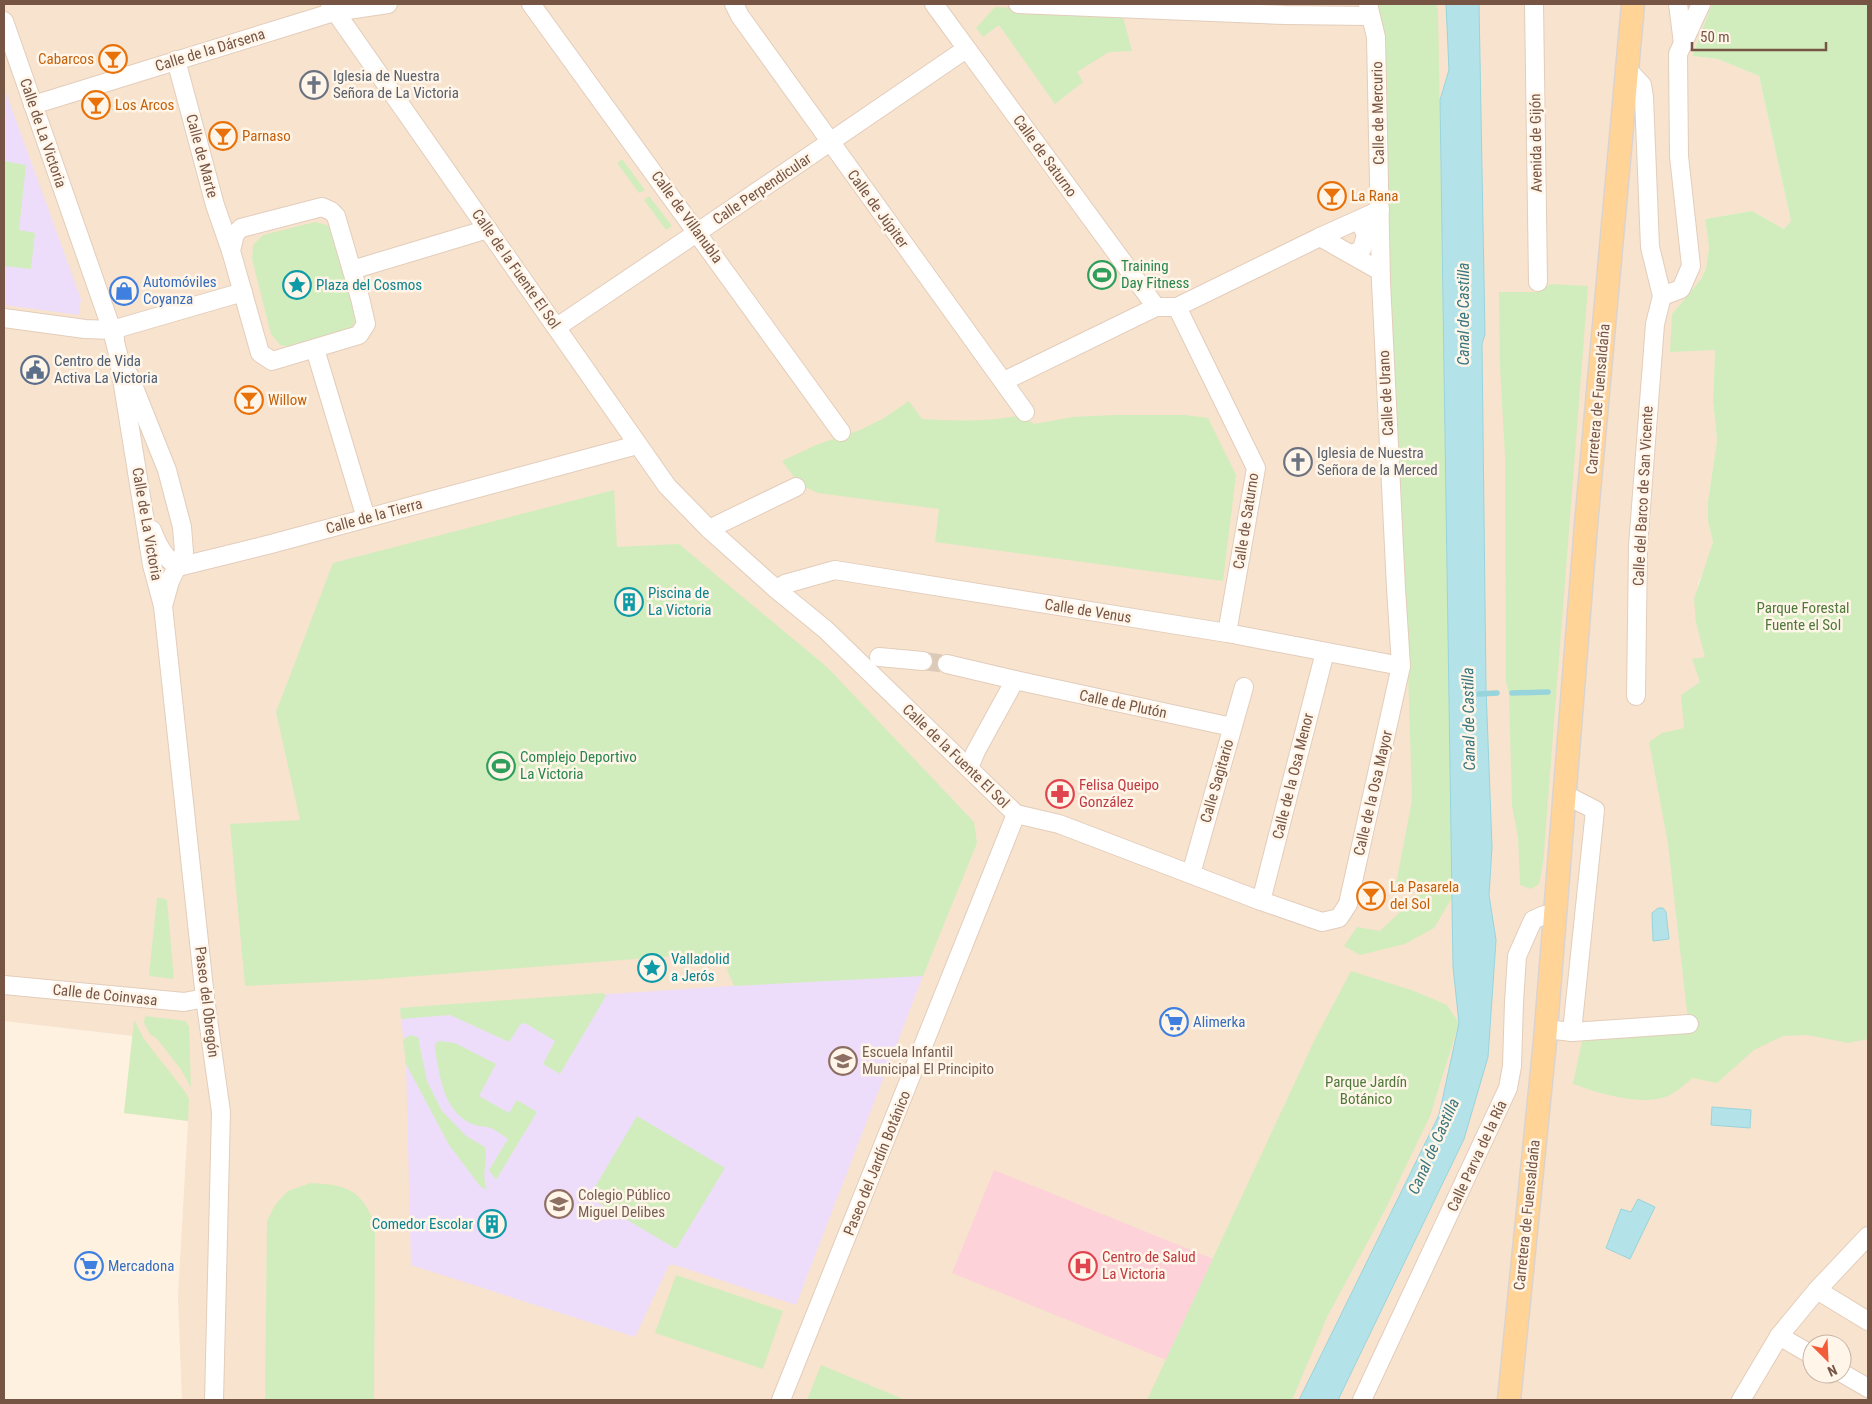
<svg xmlns="http://www.w3.org/2000/svg" width="1872" height="1404" viewBox="0 0 1872 1404" font-family="'Roboto Condensed',sans-serif">
<style>
.residential{fill:#f7e3ce;fill-rule:evenodd}
.education{fill:#eeddfa}
.medical{fill:#fdd2d9}
.green{fill:#d2edbd}
.water{fill:#b3e3e9;stroke:#98d4dc}
.lines{fill:none;stroke-linecap:round;stroke-linejoin:round}
.stream{stroke:#98d4dc;stroke-width:5.5}
.minor-tunnel{stroke:#dccab9;stroke-width:18;stroke-dasharray:18 9;stroke-linecap:butt}
.minor-casing{stroke:#e3cdbb;stroke-width:20}
.major-casing{stroke:#dcd3cf;stroke-width:25}
.minor{stroke:#fff;stroke-width:18}
.major{stroke:#ffd496;stroke-width:22}
.labels{text-anchor:middle;stroke-width:5;stroke-linejoin:round;paint-order:stroke}
.street-label{font-size:15px;fill:#775545;stroke:#fff5e8}
.food-label{font-size:15px;fill:#c56008;stroke:#fff5e8;text-anchor:start}
.worship-label{font-size:15px;fill:#5b616d;stroke:#fff5e8;text-anchor:start}
.leisure-label{font-size:15px;fill:#27864d;stroke:#fff5e8;text-anchor:start}
.shop-label{font-size:15px;fill:#366cbe;stroke:#fff5e8;text-anchor:start}
.culture-label{font-size:15px;fill:#0d838f;stroke:#fff5e8;text-anchor:start}
.service-label{font-size:15px;fill:#4e5e75;stroke:#fff5e8;text-anchor:start}
.park-label{font-size:15px;fill:#4e793a;stroke:#fff5e8}
.health-label{font-size:15px;fill:#be3a42;stroke:#fff5e8;text-anchor:start}
.education-label{font-size:15px;fill:#785e54;stroke:#fff5e8;text-anchor:start}
.water-label{font-size:16px;font-style:italic;fill:#37767e;stroke:#fff5e8}
</style>
<rect width="100%" height="100%" fill="#fef1e0"/>
<path class="residential" d="M4 4H1712L1692 56 1718 59 1759 76 1791 221 1784 229 1752 211 1705 219 1709 248 1706 268 1701 279 1672 314 1715 350 1713 401 1717 440 1708 501V522L1713 542 1706 567 1698 583 1696 623 1706 657 1868 1039V1400H182L178 1297 188 1121 124 1113 133 1036 4 1021ZM1812 1344H1842V1374H1812Z"/>
<g class="education">
<polygon points="4,87 81,299 79,315 4,305"/>
<polygon points="923,976 796,1305 675,1265 669,1265 635,1337 411,1265 406,1064 400,1008 848,978"/>
</g>
<polygon class="medical" points="994,1170 1213,1259 1166,1360 952,1273"/>
<g class="green">
<polygon points="1377,4 1436,4 1438,11 1453,896 1434,928 1405,944 1360,955 1344,946 1357,927 1380,931 1420,893 1396,884 1412,800 1408,670 1410,666 1387,282"/>
<path d="M1712 4H1868V1039L1848 1043 1807 1035 1783 1036 1754 1050 1717 1083 1693 1078C1685 1084 1677 1092 1668 1096 1642 1107 1598 1093 1573 1084L1583 1036 1689 1029 1668 844 1649 742 1662 733 1684 728 1681 695 1700 682 1692 659 1705 657 1696 623 1694 599 1713 542 1708 522V501L1717 440 1713 401 1715 350 1670 352 1672 314 1701 279 1706 268 1709 248 1705 219 1752 211 1784 229 1791 221 1759 76 1718 59 1692 56Z"/>
<polygon points="995,7 1122,13 1132,51 1109,52 1077,72 1083,82 1055,104 999,25 983,37 976,28"/>
<polygon points="622,159 645,190 639,193 617,163"/>
<polygon points="4,161 26,165 19,230 35,233 31,269 4,266"/>
<polygon points="649,196 672,226 666,230 644,200"/>
<polygon points="315,222 327,225 336,237 356,313 354,324 346,334 294,348 280,345 271,334 252,259 253,245 263,235"/>
<polygon points="1551,284 1588,286 1543,864 1539,884 1531,889 1520,885 1518,837 1512,805 1509,693 1506,682 1505,456 1500,367 1499,292 1536,292"/>
<path d="M909 401 922 419C956 421 989 422 1022 415L1034 424 1073 417 1114 415H1185L1208 418 1236 475 1223 581 935 542 939 509 818 493 800 485 782 461 816 445 860 430 884 418Z"/>
<polygon points="614,490 617,547 679,544 827,667 974,822 977,843 923,976 734,986 728,972 724,952 367,980 245,986 230,824 300,820 276,712 333,563"/>
<polygon points="157,898 162,898 167,900 174,979 149,976"/>
<polygon points="1351,971 1414,991 1447,1005 1459,1023 1430,1116 1385,1210 1328,1315 1292,1400 1147,1400 1315,1039"/>
<polygon points="603,993 606,996 560,1074 543,1064 555,1041 525,1023 520,1025 509,1042 450,1015 401,1019 400,1008"/>
<polygon points="145,1016 186,1021 189,1027 191,1087 180,1068 157,1039 150,1034 144,1023"/>
<polygon points="134,1020 144,1039 186,1093 189,1099 188,1121 124,1113"/>
<path d="M410 1035 418 1037 427 1081 442 1111 466 1136 485 1147C488 1164 481 1171 487 1190L480 1186 449 1145 406 1064 403 1040Z"/>
<path d="M439 1041 455 1043 496 1064 479 1096 509 1113 517 1100 537 1112 496 1180 489 1170 508 1139C502 1135 494 1128 487 1127 482 1126 477 1126 472 1124 443 1111 440 1077 435 1049V1044Z"/>
<polygon points="637,1116 725,1168 676,1249 589,1197"/>
<path d="M311 1183C347 1185 361 1189 375 1225L374 1400H265L267 1221 275 1205 288 1191Z"/>
<polygon points="676,1275 783,1311 763,1369 655,1333"/>
<polygon points="821,1365 903,1399 903,1400 807,1400"/>
</g>
<g class="water">
<polygon points="1446,4 1479,4 1485,334 1482,344 1486,688 1492,847 1489,895 1496,940 1488,1057 1464,1139 1338,1400 1299,1400 1439,1115 1459,1023 1453,967 1440,100 1449,70"/>
<polygon points="1658,908 1663,908 1666,912 1669,939 1653,941 1652,913"/>
<polygon points="1712,1107 1751,1110 1750,1128 1711,1125"/>
<polygon points="1638,1199 1655,1207 1630,1259 1606,1248 1621,1209 1631,1212"/>
</g>
<g class="lines">
<g class="stream">
<polyline points="1512,693 1548,692"/>
<polyline points="1479,694 1497,693"/>
</g>
<polyline class="minor-tunnel" points="923,661 947,664"/>
<defs>
<g id="minor">
<polyline points="330,4 667,486 709,529 776,589 826,630 1016,814 1059,824 1261,901 1322,922 1339,918 1348,904 1401,666 1396,588 1381,282 1376,37 1368,4"/>
<polyline points="531,4 841,432"/>
<polyline points="734,4 740,16 1025,412"/>
<polyline points="934,4 1156,307"/>
<polyline points="1018,4 1285,15 1370,16"/>
<polyline points="1534,4 1538,282"/>
<polyline points="1678,4 1683,43"/>
<polyline points="4,21 115,339"/>
<polyline points="176,60 215,205 231,251"/>
<polyline points="1627,69 1642,85 1644,97 1650,247 1662,296 1655,324 1638,546 1636,696"/>
<polyline points="33,105 334,12 388,4"/>
<polygon points="322,207 331,211 336,216 360,298 366,324 359,335 272,361 260,353 231,251 235,234 241,228"/>
<polyline points="1320,237 1380,271"/>
<polyline points="1353,254 1362,249 1366,235 1359,220"/>
<polyline points="352,270 488,229"/>
<polyline points="1662,296 1681,289 1691,266 1679,156 1678,54 1701,4"/>
<polyline points="1177,307 1256,468 1227,633"/>
<polyline points="4,318 85,329 112,330 243,292"/>
<polyline points="557,327 698,232 966,49"/>
<polyline points="112,330 118,354 152,565 163,606 205,998 221,1112 214,1400"/>
<polyline points="315,349 366,518"/>
<polyline points="129,375 167,470 182,527 184,552 170,581 163,606"/>
<polyline points="1004,381 1156,307 1177,307 1320,237 1380,210"/>
<polyline points="709,529 796,487"/>
<path d="M152 530C158 546 164 557 178 567L271 544 637 445"/>
<polyline points="776,589 785,584 835,570 1227,633 1401,666"/>
<polyline points="879,657 923,661"/>
<polyline points="947,664 1015,680"/>
<polyline points="969,768 976,751 1015,680 1232,727"/>
<polyline points="1191,874 1244,687"/>
<polyline points="1261,901 1325,652"/>
<polyline points="4,985 184,1002 205,998"/>
<polyline points="1546,1029 1572,1032 1595,810 1564,794"/>
<polyline points="1572,1032 1689,1024"/>
<polyline points="1817,1290 1868,1321"/>
<polyline points="1779,1336 1812,1355"/>
<polyline points="1842,1373 1868,1388"/>
<polyline points="781,1400 1016,814"/>
<polyline points="1362,1400 1508,1088 1512,1066 1514,1002 1517,956 1533,920 1544,915 1555,915"/>
<polyline points="1741,1400 1779,1336 1817,1290 1868,1236"/>
</g>
<polyline id="major" points="1509,1400 1545,1041 1586,525 1633,4"/>
</defs>
<use href="#minor" class="minor-casing"/>
<use href="#major" class="major-casing"/>
<use href="#minor" class="minor"/>
<use href="#major" class="major"/>
</g>
<defs>
<symbol id="bar-ring" viewBox="-11 -11 22 22"><circle r="9.5" fill="#fff5e8" stroke="#e8710a" stroke-width="1.5"/><path d="M-6-5H6L.8 .8V4.5H3.5V6h-7V4.5H-.8V.8Z" fill="#e8710a"/></symbol>
<symbol id="church-ring" viewBox="-11 -11 22 22"><circle r="9.5" fill="#fff5e8" stroke="#6b7280" stroke-width="1.5"/><path d="M-1.2-6h2.4v3.5h3.3v2.4h-3.3V6h-2.4V-.1h-3.3v-2.4h3.3Z" fill="#6b7280"/></symbol>
<symbol id="stadium-ring" viewBox="-11 -11 22 22"><circle r="9.5" fill="#fff5e8" stroke="#2e9e5b" stroke-width="1.5"/><path d="M0-5a6.5 5 0 1 0 0 10a6.5 5 0 1 0 0-10ZM-3.5-1.8h7v3.6h-7Z" fill="#2e9e5b"/></symbol>
<symbol id="sight-ring" viewBox="-11 -11 22 22"><circle r="9.5" fill="#fff5e8" stroke="#0f9aa8" stroke-width="1.5"/><path d="M0-6L1.8-2.2L6-1.7L2.9 1.2L3.7 5.4L0 3.3L-3.7 5.4L-2.9 1.2L-6-1.7L-1.8-2.2Z" fill="#0f9aa8"/></symbol>
<symbol id="shop-ring" viewBox="-11 -11 22 22"><circle r="9.5" fill="#fff5e8" stroke="#3f7fe0" stroke-width="1.5"/><path d="M-5-2.5h2.3a2.7 3.5 0 0 1 5.4 0H5L5.5 6h-11ZM-1.5-2.5h3a1.5 2.3 0 0 0-3 0Z" fill="#3f7fe0"/></symbol>
<symbol id="civic-ring" viewBox="-11 -11 22 22"><circle r="9.5" fill="#fff5e8" stroke="#5c6f8a" stroke-width="1.5"/><path d="M-.6-6.5H3V-4.5H.6V-3L4-1V1h2V6H-6V1h2V-1L-.6-3ZM-1.2 2.5V6h2.4V2.5Z" fill="#5c6f8a"/></symbol>
<symbol id="building-ring" viewBox="-11 -11 22 22"><circle r="9.5" fill="#fff5e8" stroke="#0f9aa8" stroke-width="1.5"/><path d="M-4-6H4V6H1V3H-1V6H-4ZM-2.5-4.3h1.7v1.8h-1.7ZM.8-4.3h1.7v1.8H.8ZM-2.5-1h1.7V.8h-1.7ZM.8-1h1.7V.8H.8Z" fill="#0f9aa8"/></symbol>
<symbol id="pharmacy-ring" viewBox="-11 -11 22 22"><circle r="9.5" fill="#fff5e8" stroke="#e0444e" stroke-width="1.5"/><path d="M-2-6h4v4h4v4h-4v4h-4v-4h-4v-4h4Z" fill="#e0444e"/></symbol>
<symbol id="supermarket-ring" viewBox="-11 -11 22 22"><circle r="9.5" fill="#fff5e8" stroke="#3f7fe0" stroke-width="1.5"/><path d="M-6-5.5h2.5l.6 2H6L4.5 2H-2.5L-4.4-4H-6ZM-1.5 3.2a1.3 1.3 0 1 0 .1 0ZM3 3.2a1.3 1.3 0 1 0 .1 0Z" fill="#3f7fe0"/></symbol>
<symbol id="school-ring" viewBox="-11 -11 22 22"><circle r="9.5" fill="#fff5e8" stroke="#8d6e63" stroke-width="1.5"/><path d="M0-5L7-2L0 1L-7-2ZM-4 1L0 2.5L4 1V4Q0 6-4 4Z" fill="#8d6e63"/></symbol>
<symbol id="hospital-ring" viewBox="-11 -11 22 22"><circle r="9.5" fill="#fff5e8" stroke="#e0444e" stroke-width="1.5"/><path d="M-5-5h3v3.5h4V-5h3V5h-3V1.5h-4V5h-3Z" fill="#e0444e"/></symbol>
</defs>
<g fill-rule="evenodd">
<use href="#bar-ring" x="97" y="43" width="32" height="32"/>
<use href="#church-ring" x="298" y="69" width="32" height="32"/>
<use href="#bar-ring" x="80" y="89" width="32" height="32"/>
<use href="#bar-ring" x="207" y="120" width="32" height="32"/>
<use href="#bar-ring" x="1316" y="180" width="32" height="32"/>
<use href="#stadium-ring" x="1086" y="259" width="32" height="32"/>
<use href="#sight-ring" x="281" y="269" width="32" height="32"/>
<use href="#shop-ring" x="108" y="275" width="32" height="32"/>
<use href="#civic-ring" x="19" y="354" width="32" height="32"/>
<use href="#bar-ring" x="233" y="384" width="32" height="32"/>
<use href="#church-ring" x="1282" y="446" width="32" height="32"/>
<use href="#building-ring" x="613" y="586" width="32" height="32"/>
<use href="#stadium-ring" x="485" y="750" width="32" height="32"/>
<use href="#pharmacy-ring" x="1044" y="778" width="32" height="32"/>
<use href="#bar-ring" x="1355" y="880" width="32" height="32"/>
<use href="#sight-ring" x="636" y="952" width="32" height="32"/>
<use href="#supermarket-ring" x="1158" y="1006" width="32" height="32"/>
<use href="#school-ring" x="827" y="1045" width="32" height="32"/>
<use href="#school-ring" x="543" y="1188" width="32" height="32"/>
<use href="#building-ring" x="476" y="1208" width="32" height="32"/>
<use href="#supermarket-ring" x="73" y="1250" width="32" height="32"/>
<use href="#hospital-ring" x="1067" y="1250" width="32" height="32"/>
</g>
<g class="labels">
<g class="street-label">
<text transform="translate(210 50) rotate(-17)" y="5">Calle de la Dársena</text>
<text transform="translate(1378 113) rotate(-91)" y="5">Calle de Mercurio</text>
<text transform="translate(43 133) rotate(71)" y="5">Calle de La Victoria</text>
<text transform="translate(1536 143) rotate(-91)" y="5">Avenida de Gijón</text>
<text transform="translate(202 156) rotate(75)" y="5">Calle de Marte</text>
<text transform="translate(1045 156) rotate(54)" y="5">Calle de Saturno</text>
<text transform="translate(762 189) rotate(-34)" y="5">Calle Perpendicular</text>
<text transform="translate(878 209) rotate(54)" y="5">Calle de Júpiter</text>
<text transform="translate(687 217) rotate(54)" y="5">Calle de Villanubla</text>
<text transform="translate(516 269) rotate(55)" y="5">Calle de la Fuente El Sol</text>
<text transform="translate(1386 393) rotate(-93)" y="5">Calle de Urano</text>
<text transform="translate(1598 399) rotate(-85)" y="5">Carretera de Fuensaldaña</text>
<text transform="translate(1643 496) rotate(-87)" y="5">Calle del Barco de San Vicente</text>
<text transform="translate(374 516) rotate(-15)" y="5">Calle de la Tierra</text>
<text transform="translate(1246 521) rotate(-81)" y="5">Calle de Saturno</text>
<text transform="translate(147 524) rotate(80)" y="5">Calle de La Victoria</text>
<text transform="translate(1088 611) rotate(9)" y="5">Calle de Venus</text>
<text transform="translate(1123 704) rotate(12)" y="5">Calle de Plutón</text>
<text transform="translate(956 756) rotate(44)" y="5">Calle de la Fuente El Sol</text>
<text transform="translate(1293 776) rotate(-76)" y="5">Calle de la Osa Menor</text>
<text transform="translate(1217 781) rotate(-74)" y="5">Calle Sagitario</text>
<text transform="translate(1373 793) rotate(-77)" y="5">Calle de la Osa Mayor</text>
<text transform="translate(105 995) rotate(6)" y="5">Calle de Coinvasa</text>
<text transform="translate(207 1002) rotate(83)" y="5">Paseo del Obregón</text>
<text transform="translate(1477 1156) rotate(-65)" y="5">Calle Parva de la Ría</text>
<text transform="translate(877 1163) rotate(-68)" y="5">Paseo del Jardín Botánico</text>
<text transform="translate(1527 1215) rotate(-84)" y="5">Carretera de Fuensaldaña</text>
</g>
<g class="food-label">
<text x="94" y="64" text-anchor="end">Cabarcos</text>
<text x="115" y="110">Los Arcos</text>
<text x="242" y="141">Parnaso</text>
<text x="1351" y="201">La Rana</text>
<text x="268" y="405">Willow</text>
<text x="1390" y="892">La Pasarela<tspan x="1390" dy="17">del Sol</tspan></text>
</g>
<g class="worship-label">
<text x="333" y="81">Iglesia de Nuestra<tspan x="333" dy="17">Señora de La Victoria</tspan></text>
<text x="1317" y="458">Iglesia de Nuestra<tspan x="1317" dy="17">Señora de la Merced</tspan></text>
</g>
<g class="leisure-label">
<text x="1121" y="271">Training<tspan x="1121" dy="17">Day Fitness</tspan></text>
<text x="520" y="762">Complejo Deportivo<tspan x="520" dy="17">La Victoria</tspan></text>
</g>
<g class="shop-label">
<text x="143" y="287">Automóviles<tspan x="143" dy="17">Coyanza</tspan></text>
<text x="1193" y="1027">Alimerka</text>
<text x="108" y="1271">Mercadona</text>
</g>
<g class="culture-label">
<text x="316" y="290">Plaza del Cosmos</text>
<text x="648" y="598">Piscina de<tspan x="648" dy="17">La Victoria</tspan></text>
<text x="671" y="964">Valladolid<tspan x="671" dy="17">a Jerós</tspan></text>
<text x="473" y="1229" text-anchor="end">Comedor Escolar</text>
</g>
<g class="service-label">
<text x="54" y="366">Centro de Vida<tspan x="54" dy="17">Activa La Victoria</tspan></text>
</g>
<g class="park-label">
<text x="1803" y="613">Parque Forestal<tspan x="1803" dy="17">Fuente el Sol</tspan></text>
<text x="1366" y="1087">Parque Jardín<tspan x="1366" dy="17">Botánico</tspan></text>
</g>
<g class="health-label">
<text x="1079" y="790">Felisa Queipo<tspan x="1079" dy="17">González</tspan></text>
<text x="1102" y="1262">Centro de Salud<tspan x="1102" dy="17">La Victoria</tspan></text>
</g>
<g class="education-label">
<text x="862" y="1057">Escuela Infantil<tspan x="862" dy="17">Municipal El Principito</tspan></text>
<text x="578" y="1200">Colegio Público<tspan x="578" dy="17">Miguel Delibes</tspan></text>
</g>
<g class="water-label">
<text transform="translate(1463 314) rotate(-90)" y="6">Canal de Castilla</text>
<text transform="translate(1468 719) rotate(-91)" y="6">Canal de Castilla</text>
<text transform="translate(1433 1146) rotate(-66)" y="6">Canal de Castilla</text>
</g>
</g>
<rect width="1872" height="1404" fill="none" stroke="#775545" stroke-width="10"/>
<g transform="translate(1827 1359) rotate(156)"><circle r="24" fill="#fff5e8" stroke="#c9b5a7"/>
<path d="M0-4L9 19L0 12L-9 19Z" fill="#f45c39"/>
<text y="-8" font-size="14" font-weight="bold" text-anchor="middle" fill="#775545">N</text>
</g>
<path d="M1692 42v8h134v-8" fill="none" stroke="#775545" stroke-width="2.5"/>
<text x="1700" y="42" font-size="15" fill="#775545" stroke="#fff5e8" stroke-width="4" paint-order="stroke">50 m</text>
</svg>
